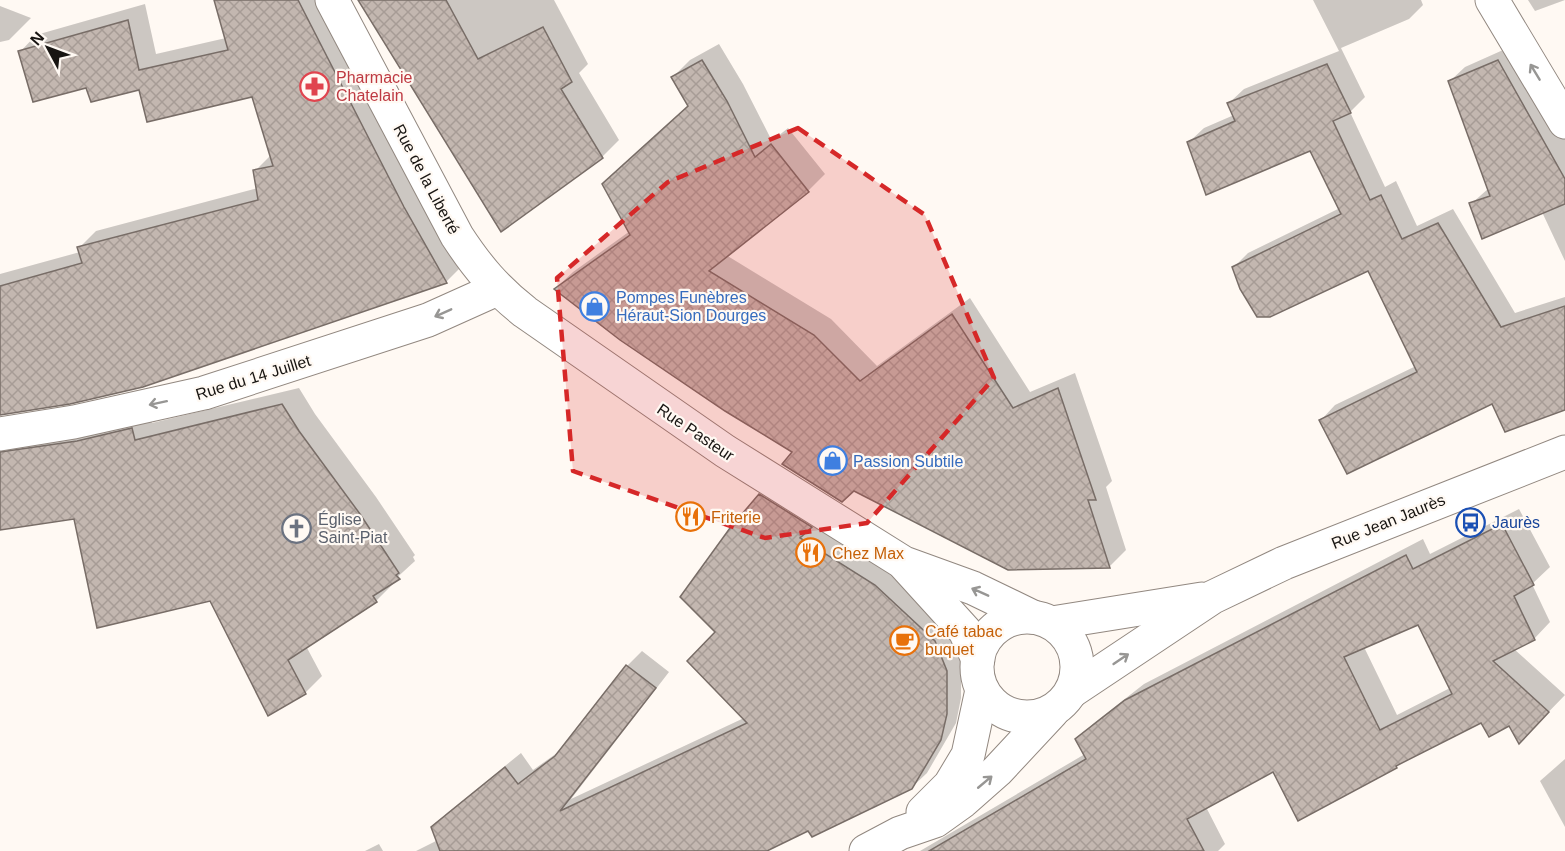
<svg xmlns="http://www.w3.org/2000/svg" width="1565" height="851" viewBox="0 0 1565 851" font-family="Arial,sans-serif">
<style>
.shadow{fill:#0003;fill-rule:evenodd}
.building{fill:url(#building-cross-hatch);stroke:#786d67;stroke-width:1.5;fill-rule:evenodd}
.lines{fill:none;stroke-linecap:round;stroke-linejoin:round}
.minor-casing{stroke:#928880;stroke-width:35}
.tertiary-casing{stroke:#928880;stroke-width:35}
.minor{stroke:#fff;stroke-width:33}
.tertiary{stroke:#fff;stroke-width:33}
.oneway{stroke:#979694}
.marked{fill:#d62828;fill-opacity:0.2;stroke:#d62828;stroke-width:4.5;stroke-dasharray:12 8;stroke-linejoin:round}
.labels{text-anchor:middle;stroke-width:4.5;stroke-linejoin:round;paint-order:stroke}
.health-label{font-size:16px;fill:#be3a42;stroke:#fff9f3;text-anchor:start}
.street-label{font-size:16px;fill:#181512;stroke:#fff9f3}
.shop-label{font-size:16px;fill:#366cbe;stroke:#fff9f3;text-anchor:start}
.food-label{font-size:16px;fill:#c56008;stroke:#fff9f3;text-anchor:start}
.worship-label{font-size:16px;fill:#5b616d;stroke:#fff9f3;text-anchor:start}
.transit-label{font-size:16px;fill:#164399;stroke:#fff9f3;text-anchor:start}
</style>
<defs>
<pattern id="building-cross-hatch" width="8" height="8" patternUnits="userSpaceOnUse" patternTransform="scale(1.5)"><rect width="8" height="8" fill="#c3b7b0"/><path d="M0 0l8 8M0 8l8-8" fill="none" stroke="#a79c96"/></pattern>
</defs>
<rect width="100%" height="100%" fill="#fff9f3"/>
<g class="shadow">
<polygon points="216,0 323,0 463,265 446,282 0,414 0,274 80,252 79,248 96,231 258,188 255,171 271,155 253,95 87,86 20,52 36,35 145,4 156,54 226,38"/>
<polygon points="360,0 554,0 588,64 579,73 619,140 602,157"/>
<polygon points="1313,0 1421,0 1423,5 1409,19 1341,48 1365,97 1350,112 1385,187 1396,181 1417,226 1453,209 1515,313 1565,297 1565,409 1493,402 1321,420 1335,405 1416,366 1369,269 1234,267 1248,253 1340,208 1311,149 1189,142 1204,128 1234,115 1229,103 1244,89 1339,51"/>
<polygon points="1528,0 1565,0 1535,11"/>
<polygon points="0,6 31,18 9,40 0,42"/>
<polygon points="719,44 743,84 772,141 788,128 825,174 808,191 726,255 831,319 877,366 970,298 1030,392 1075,373 1112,481 1106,487 1126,550 1109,567 794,452 556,288 573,272 630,231 689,106 673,77 690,60"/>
<polygon points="1512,46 1565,138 1565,261 1542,212 1471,204 1489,188 1450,81 1465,67"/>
<polygon points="299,388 315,414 376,497 415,555 413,557 415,561 392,582 393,584 376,601 306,646 322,676 305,693 211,600 75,518 0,529 0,424 149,412 152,423"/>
<polygon points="775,480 890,570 949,626 961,656 961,698 956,723 927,773 911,788 808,829 763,851 416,851 438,840 433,828 447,813 521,753 533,770 564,748 627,666 642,651 669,672 571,799 744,718 717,632 760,495"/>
<path d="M1519 509 1550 567 1532 584 1550 622 1534 639 1514 649 1565 695 1535 726 1482 721 1402 761 1396 767 1299 819 1273 770 1206 807 1225 844 1218 851H920L1085 754 1077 740 1094 723 1144 684 1423 539 1430 554ZM1418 623 1450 688 1397 715 1364 647Z"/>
<polygon points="1565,759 1565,827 1540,781"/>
<polygon points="379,844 383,851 365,851"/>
</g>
<g class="building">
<polygon points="214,0 298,0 404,207 447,283 143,387 70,404 0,415 0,286 82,263 77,247 258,200 253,170 273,166 252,97 147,122 139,90 91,102 86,88 33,102 18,51 128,20 139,70 228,50"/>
<polygon points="358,0 446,0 478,59 543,27 572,82 561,89 603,158 501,232"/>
<polygon points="702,60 727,101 755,157 771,144 809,192 709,271 814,335 860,381 952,314 1013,408 1058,388 1096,500 1088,500 1110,568 1008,570 854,491 842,502 782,464 792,452 725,411 620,340 554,289 630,235 602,184 688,106 671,77"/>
<polygon points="1498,60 1565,179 1565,204 1482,239 1469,203 1490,196 1448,81"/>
<polygon points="1327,64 1351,113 1333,121 1370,200 1381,195 1402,239 1438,223 1501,327 1565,306 1565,410 1505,432 1492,404 1347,474 1319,420 1417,372 1368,271 1270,317 1257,317 1240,289 1232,267 1341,214 1310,151 1206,195 1187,142 1235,121 1227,103"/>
<polygon points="282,404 299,431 360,514 399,573 396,575 400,579 373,596 377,602 288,660 306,694 268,716 210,601 97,628 74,519 0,530 0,452 77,441 132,428 135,440"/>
<polygon points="759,494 812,527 800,538 875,585 935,641 947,671 947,714 941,740 912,789 812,837 808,831 767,851 440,851 431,827 505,767 518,784 555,756 626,665 656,688 560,811 747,723 687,661 715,632 680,597 730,528"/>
<path d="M1502 524 1534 585 1514 596 1535 640 1493 661 1549 712 1519 744 1509 726 1489 737 1481 723 1396 766 1397 768 1298 821 1273 772 1187 819 1204 851H929L1086 759 1075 739 1125 700 1406 555 1413 569ZM1418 625 1452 694 1380 730 1344 657Z"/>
</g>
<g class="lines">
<defs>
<g id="minor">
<polyline points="1492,0 1565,122"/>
<polyline points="0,434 74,422 204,393 428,320 497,289"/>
</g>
<g id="tertiary">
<path d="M332 0 457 236C478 268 495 288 525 312L725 451 904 563 973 588 1033 617"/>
<polyline points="905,565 965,631 978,659"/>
<circle cx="1027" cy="667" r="50"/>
<polyline points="1052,623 1202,599"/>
<polyline points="1072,691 1213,597 1284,563 1565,452"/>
<polyline points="923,812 950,785 968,755 982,690"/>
<polyline points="866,851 900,833 935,821 963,801 997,771 1052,712"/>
</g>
</defs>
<use href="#minor" class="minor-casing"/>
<use href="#tertiary" class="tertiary-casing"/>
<use href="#minor" class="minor"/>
<use href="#tertiary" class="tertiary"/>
</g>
<defs><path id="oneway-shaft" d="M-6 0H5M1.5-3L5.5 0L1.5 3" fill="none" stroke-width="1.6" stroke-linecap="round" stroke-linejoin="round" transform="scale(1.5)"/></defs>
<g class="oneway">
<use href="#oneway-shaft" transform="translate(1535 72) rotate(-121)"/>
<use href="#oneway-shaft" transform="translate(443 313) rotate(156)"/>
<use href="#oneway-shaft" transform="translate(158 403) rotate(168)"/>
<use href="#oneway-shaft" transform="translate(980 592) rotate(-156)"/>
<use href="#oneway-shaft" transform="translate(1121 659) rotate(-34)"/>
<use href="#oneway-shaft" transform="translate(985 782) rotate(-40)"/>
</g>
<path class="marked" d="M798 128 925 215 994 378 867 523 765 538 573 471 557 278 668 182Z"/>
<defs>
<symbol id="pharmacy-ring" viewBox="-11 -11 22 22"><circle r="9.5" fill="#fff9f3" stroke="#e0444e" stroke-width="1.5"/><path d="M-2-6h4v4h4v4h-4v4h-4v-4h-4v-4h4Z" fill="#e0444e"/></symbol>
<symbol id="shop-ring" viewBox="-11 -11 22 22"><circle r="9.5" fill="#fff9f3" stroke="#3f7fe0" stroke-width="1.5"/><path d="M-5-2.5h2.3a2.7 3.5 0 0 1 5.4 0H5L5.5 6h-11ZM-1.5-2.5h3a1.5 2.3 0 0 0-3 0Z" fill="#3f7fe0"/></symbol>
<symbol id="restaurant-ring" viewBox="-11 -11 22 22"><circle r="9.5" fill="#fff9f3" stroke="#e8710a" stroke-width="1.5"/><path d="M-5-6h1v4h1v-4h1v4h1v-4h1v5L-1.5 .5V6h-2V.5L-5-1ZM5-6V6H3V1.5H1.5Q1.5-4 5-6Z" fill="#e8710a"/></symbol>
<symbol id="bus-ring" viewBox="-11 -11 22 22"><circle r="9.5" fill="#fff9f3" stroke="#1a4fb4" stroke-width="1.5"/><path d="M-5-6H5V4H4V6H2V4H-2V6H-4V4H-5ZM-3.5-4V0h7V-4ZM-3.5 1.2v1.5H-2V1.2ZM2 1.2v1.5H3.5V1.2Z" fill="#1a4fb4"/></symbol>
<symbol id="church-ring" viewBox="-11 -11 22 22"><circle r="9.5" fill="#fff9f3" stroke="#6b7280" stroke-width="1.5"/><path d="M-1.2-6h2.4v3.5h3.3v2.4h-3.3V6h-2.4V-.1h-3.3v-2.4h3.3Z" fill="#6b7280"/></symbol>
<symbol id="cafe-ring" viewBox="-11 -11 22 22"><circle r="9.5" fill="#fff9f3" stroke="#e8710a" stroke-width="1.5"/><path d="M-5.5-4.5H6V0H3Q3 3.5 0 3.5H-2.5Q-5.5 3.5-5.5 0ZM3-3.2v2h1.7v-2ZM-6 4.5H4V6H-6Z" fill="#e8710a"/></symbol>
</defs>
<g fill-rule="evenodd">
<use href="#pharmacy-ring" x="298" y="70" width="33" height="33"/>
<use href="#shop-ring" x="578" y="290" width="33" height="33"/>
<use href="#shop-ring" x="816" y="444" width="33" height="33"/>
<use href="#restaurant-ring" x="674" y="500" width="33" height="33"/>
<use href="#bus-ring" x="1454" y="506" width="33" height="33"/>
<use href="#church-ring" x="280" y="512" width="33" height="33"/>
<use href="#restaurant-ring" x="794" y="536" width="33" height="33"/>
<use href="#cafe-ring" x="888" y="624" width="33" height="33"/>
</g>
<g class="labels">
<g class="health-label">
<text x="336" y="83">Pharmacie<tspan x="336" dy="18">Chatelain</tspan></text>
</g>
<g class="street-label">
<text transform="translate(427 179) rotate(62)" y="6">Rue de la Liberté</text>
<text transform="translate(253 377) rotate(-17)" y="6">Rue du 14 Juillet</text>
<text transform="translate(696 432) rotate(34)" y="6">Rue Pasteur</text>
<text transform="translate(1388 521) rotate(-22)" y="6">Rue Jean Jaurès</text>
</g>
<g class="shop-label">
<text x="616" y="303">Pompes Funèbres<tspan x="616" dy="18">Héraut-Sion Dourges</tspan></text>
<text x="853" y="467">Passion Subtile</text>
</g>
<g class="food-label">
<text x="711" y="523">Friterie</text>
<text x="832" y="559">Chez Max</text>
<text x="925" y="637">Café tabac<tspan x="925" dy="18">buquet</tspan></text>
</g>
<g class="worship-label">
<text x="318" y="525">Église<tspan x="318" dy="18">Saint-Piat</tspan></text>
</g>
<g class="transit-label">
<text x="1492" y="528">Jaurès</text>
</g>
</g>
<g transform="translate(48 48) rotate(311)" stroke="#fff9f3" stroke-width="4.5" paint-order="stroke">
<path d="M0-4.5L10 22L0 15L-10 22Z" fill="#181512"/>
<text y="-9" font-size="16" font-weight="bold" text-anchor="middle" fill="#181512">N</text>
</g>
</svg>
